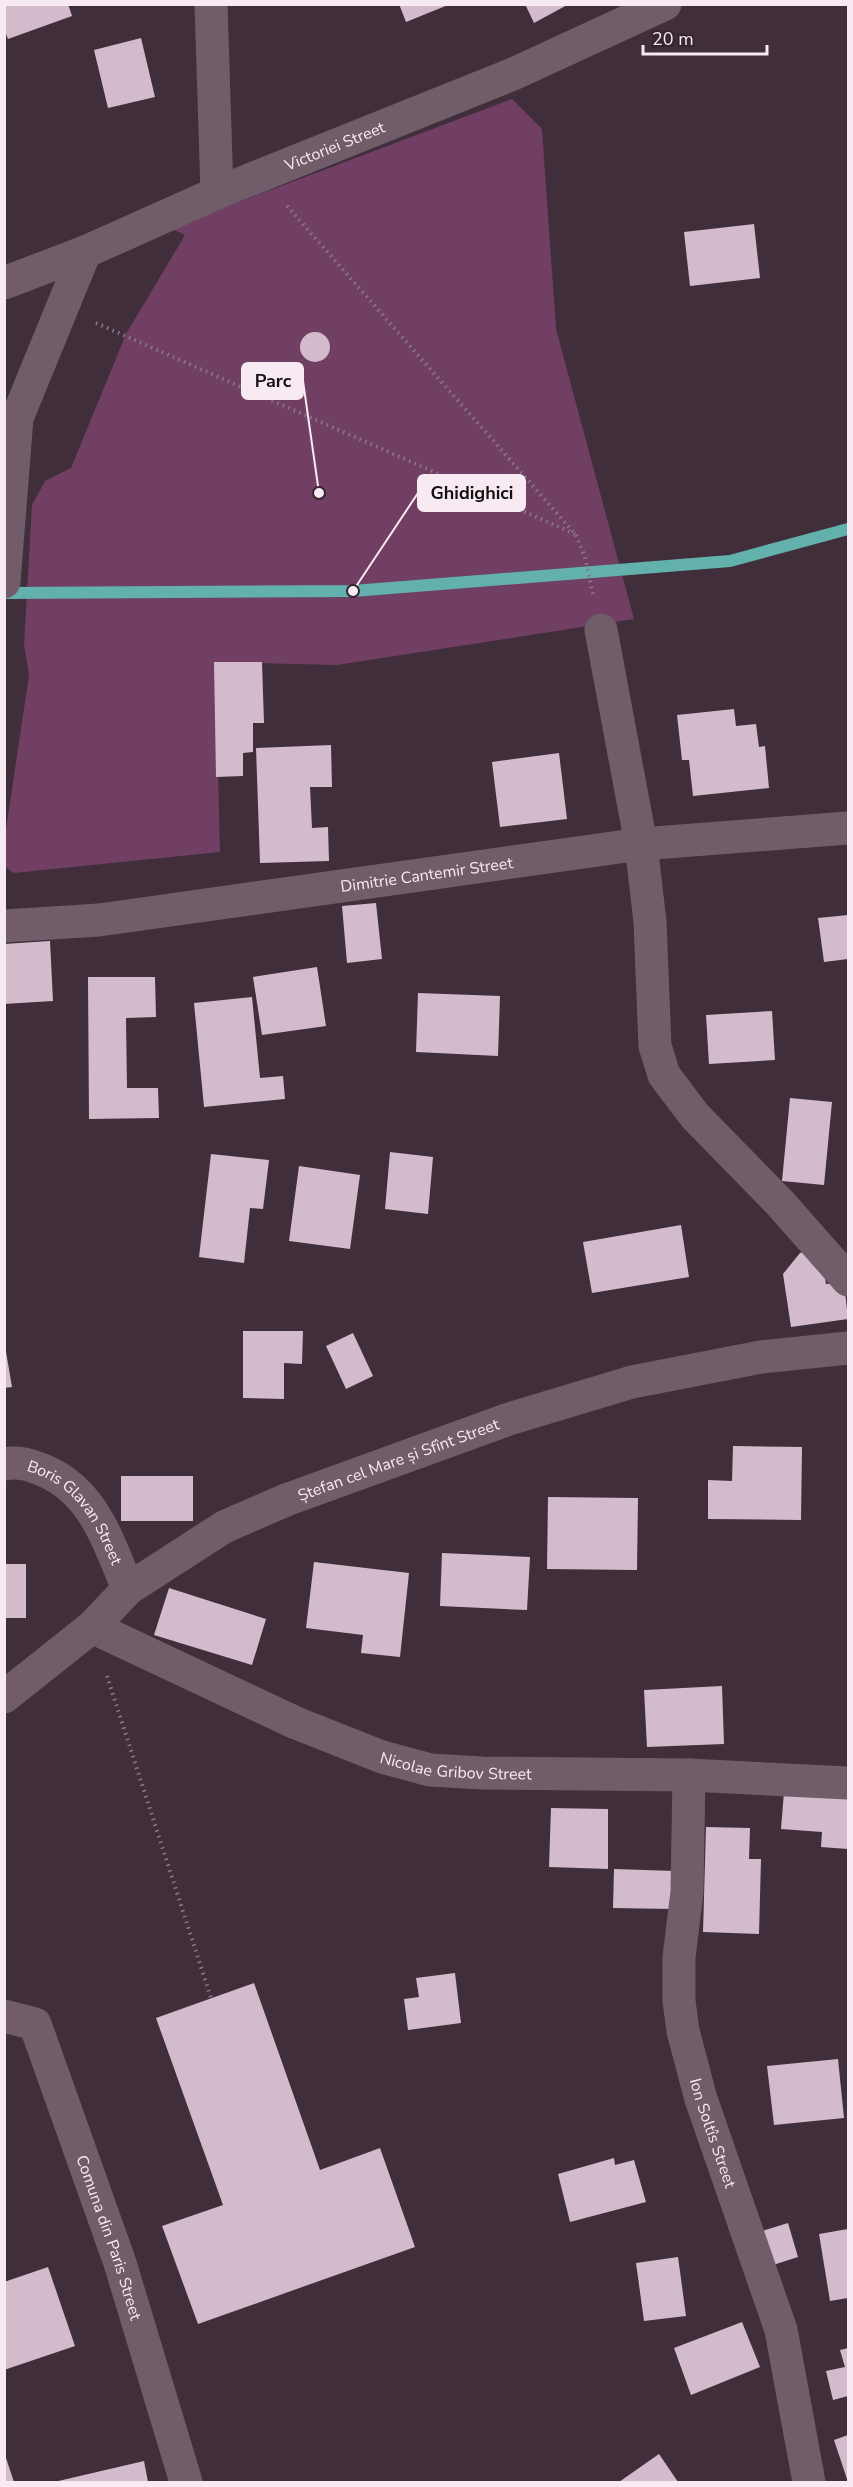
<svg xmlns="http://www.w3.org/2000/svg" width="853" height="2487" viewBox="0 0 853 2487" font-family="'Nunito Sans',sans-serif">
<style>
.green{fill:#703f63}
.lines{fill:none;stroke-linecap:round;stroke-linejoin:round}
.stream{stroke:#63b1ad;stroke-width:12}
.building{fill:#d3bbcb}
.path{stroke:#8a7a85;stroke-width:4;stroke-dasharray:1.5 4.5;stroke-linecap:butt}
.minor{stroke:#715c6a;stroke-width:33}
.tertiary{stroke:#715c6a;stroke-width:33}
.labels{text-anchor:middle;stroke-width:6;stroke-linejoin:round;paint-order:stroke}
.street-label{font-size:16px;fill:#f7eaf2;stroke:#362430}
.leader{fill:none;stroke:#f7eaf2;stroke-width:2}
.callout-dot{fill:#f7eaf2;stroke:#362430;stroke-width:2}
.callout{fill:#f7eaf2;stroke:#f7eaf2;stroke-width:2}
.callout-label{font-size:18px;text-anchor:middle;font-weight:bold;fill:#111}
</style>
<rect width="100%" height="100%" fill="#402e3b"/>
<polygon class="green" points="512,99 542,129 556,329 634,619 337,665 215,662 220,852 14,873 5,867 5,836 29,675 24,645 32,505 45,481 71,468 126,334 185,235 170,228"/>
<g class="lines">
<polyline class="stream" points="4,593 353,591 730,561 848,529"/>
</g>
<g class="building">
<polygon points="4,4 68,4 72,16 8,39 4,29"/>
<polygon points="399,4 448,4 448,5 406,22"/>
<polygon points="525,4 569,4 534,23"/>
<polygon points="141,38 155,97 108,108 94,50"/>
<polygon points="754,224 760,278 690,286 684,232"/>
<circle cx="315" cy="347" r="15"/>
<polygon points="214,662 262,662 264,723 253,723 253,752 243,753 243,776 216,777"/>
<polygon points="734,709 736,726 756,724 759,747 765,746 769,788 693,796 689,760 682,760 677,715"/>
<polygon points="331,745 332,787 310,787 312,828 328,827 329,861 260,863 256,748"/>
<polygon points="559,753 567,819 500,827 492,762"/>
<polygon points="376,903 382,959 347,963 342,906"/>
<polygon points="848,915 848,959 824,962 818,918"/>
<polygon points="50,941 53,1001 4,1004 4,944"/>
<polygon points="317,967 326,1026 262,1035 253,977"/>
<polygon points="88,977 155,977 156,1017 126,1018 127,1088 158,1088 159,1118 89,1119"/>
<polygon points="418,993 500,996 498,1056 416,1052"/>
<polygon points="252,997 260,1078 283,1076 285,1099 204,1107 194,1003"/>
<polygon points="772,1011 775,1060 709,1064 706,1015"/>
<polygon points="790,1098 832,1102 824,1185 782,1181"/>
<polygon points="390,1152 433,1157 428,1214 385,1209"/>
<polygon points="211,1154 269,1160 263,1209 250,1208 244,1263 199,1257"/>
<polygon points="299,1166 360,1175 350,1249 289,1241"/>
<polygon points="681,1225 689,1277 592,1293 583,1242"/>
<polygon points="811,1250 823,1264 826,1284 844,1282 848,1319 791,1327 783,1274 800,1253"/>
<polygon points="243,1331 303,1331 302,1364 284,1363 284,1399 243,1398"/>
<polygon points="353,1333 373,1376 346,1389 326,1346"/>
<polygon points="4,1340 12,1387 4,1388"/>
<polygon points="733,1446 802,1447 801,1520 708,1519 708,1480 732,1481"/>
<rect x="121" y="1476" width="72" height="45"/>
<polygon points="548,1497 638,1498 637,1570 547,1569"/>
<polygon points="442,1553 530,1557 527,1610 440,1606"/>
<polygon points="314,1562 409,1573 400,1657 361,1653 363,1635 306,1628"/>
<rect x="4" y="1564" width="22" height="54"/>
<polygon points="169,1588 266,1619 252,1665 154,1635"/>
<polygon points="722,1686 724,1744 647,1747 644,1690"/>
<polygon points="784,1792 848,1796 848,1849 821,1847 822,1832 781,1829"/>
<polygon points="551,1808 608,1809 608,1869 549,1867"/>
<polygon points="706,1827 750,1828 749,1859 761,1859 759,1934 703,1932"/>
<polygon points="614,1869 675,1871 674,1909 613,1908"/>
<polygon points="455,1973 461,2023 408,2030 404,1999 419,1997 416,1978"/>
<polygon points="254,1983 320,2170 380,2148 415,2247 198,2324 162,2226 223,2205 156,2018"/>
<polygon points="838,2059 844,2118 774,2125 767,2066"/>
<polygon points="614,2158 615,2165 634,2160 646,2202 570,2222 558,2174"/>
<polygon points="788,2223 798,2257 773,2265 762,2231"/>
<polygon points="848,2229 848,2298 830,2301 819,2234"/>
<polygon points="678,2257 686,2316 644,2321 636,2263"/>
<polygon points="48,2267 75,2346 4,2370 4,2282"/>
<polygon points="742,2322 760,2367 691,2395 674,2348"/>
<polygon points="848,2348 848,2396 833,2400 826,2371 845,2367 840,2350"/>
<polygon points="848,2435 848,2482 834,2440"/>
<polygon points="659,2454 678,2482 619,2482"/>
<polygon points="4,2455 5,2455 14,2482 4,2482"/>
<polygon points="144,2461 148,2482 54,2482"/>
</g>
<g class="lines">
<g class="path">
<polyline points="287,206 576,535 585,557 593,594"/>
<polyline points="96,323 575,534"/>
<polyline points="107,1676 211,1998"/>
</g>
<g class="minor">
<polyline points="211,4 217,193"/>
<polyline points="4,582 17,418 85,252"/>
<polyline points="601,630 641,844 650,922 655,1046 664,1075 695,1116 780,1203 848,1280"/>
<path id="s1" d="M4 926 99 920 641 844 848 828"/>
<path id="s2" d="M4 1464C19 1461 31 1465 45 1471 94 1492 109 1543 128 1589"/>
<path id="s3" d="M92 1627 296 1723 382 1757 430 1770 482 1773 689 1775 848 1783"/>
<path id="s4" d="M689 1775 687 1892 679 1957V2001L683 2031 701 2099 781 2330 809 2482"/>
<path id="s5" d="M4 2016 35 2024 120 2263 186 2482"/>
</g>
<g class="tertiary">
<path id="s6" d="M4 283 85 252 217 193 513 74 665 4"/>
<path id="s7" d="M4 1697 92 1627 128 1589 224 1527 286 1500 509 1419 632 1382 761 1357 848 1348"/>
</g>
</g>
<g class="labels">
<g class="street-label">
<text dy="6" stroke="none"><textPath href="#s6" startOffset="358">Victoriei Street</textPath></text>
<text dy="6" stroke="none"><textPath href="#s1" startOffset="426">Dimitrie Cantemir Street</textPath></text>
<text dy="6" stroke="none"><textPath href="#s7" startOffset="466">Ștefan cel Mare și Sfînt Street</textPath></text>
<text dy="6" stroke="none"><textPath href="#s2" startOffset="94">Boris Glavan Street</textPath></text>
<text dy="6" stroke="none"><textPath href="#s3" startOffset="393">Nicolae Gribov Street</textPath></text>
<text dy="6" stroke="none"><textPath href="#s4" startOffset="363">Ion Soltîs Street</textPath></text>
<text dy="6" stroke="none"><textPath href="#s5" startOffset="258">Comuna din Paris Street</textPath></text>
</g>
</g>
<path class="leader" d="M319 493L303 381M353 591L418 493"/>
<g class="callout-dot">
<circle cx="319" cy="493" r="6"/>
<circle cx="353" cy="591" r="6"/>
</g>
<g class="callout">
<rect x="242" y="363" width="61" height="36" rx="6"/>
<rect x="418" y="475" width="107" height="36" rx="6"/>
</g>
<g class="callout-label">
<text x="273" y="387">Parc</text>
<text x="472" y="499">Ghidighici</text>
</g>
<rect width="853" height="2487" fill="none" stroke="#f7eaf2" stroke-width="12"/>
<path d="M643 45v9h124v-9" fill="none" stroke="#f7eaf2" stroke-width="3"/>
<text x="652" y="45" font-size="18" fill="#f7eaf2" stroke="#362430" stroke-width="4.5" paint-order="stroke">20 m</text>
</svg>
